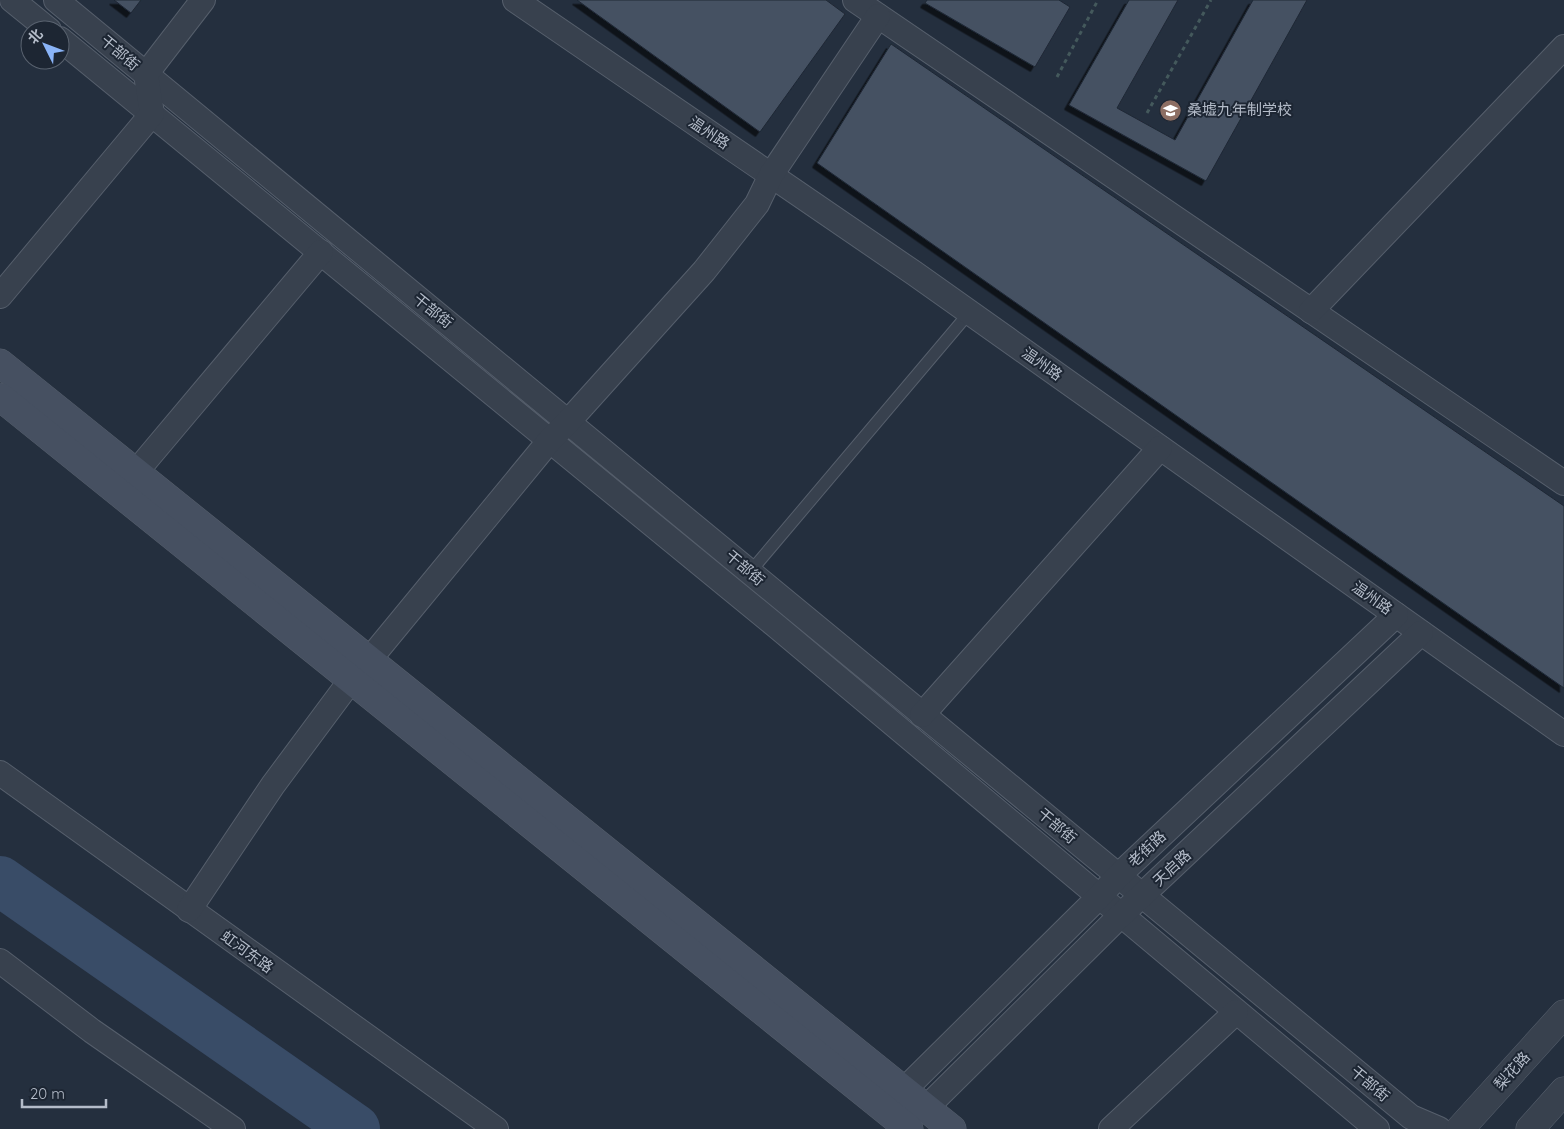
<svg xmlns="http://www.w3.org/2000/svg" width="1564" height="1129" viewBox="0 0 1564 1129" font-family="Quicksand,'Noto Sans SC',sans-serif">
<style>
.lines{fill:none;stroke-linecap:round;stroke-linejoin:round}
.river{stroke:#394c67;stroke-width:50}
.building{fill:#455162;stroke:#1f2835;filter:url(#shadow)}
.service-casing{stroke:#565f6c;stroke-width:13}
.minor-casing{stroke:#565f6c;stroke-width:26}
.tertiary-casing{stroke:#565f6c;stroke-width:29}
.secondary-casing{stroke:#565f6c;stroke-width:29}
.path{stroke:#44595c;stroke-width:3;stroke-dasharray:4 4;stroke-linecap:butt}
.service{stroke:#38414e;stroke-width:11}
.minor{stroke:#38414e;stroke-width:24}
.tertiary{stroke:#38414e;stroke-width:28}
.secondary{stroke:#465061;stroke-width:28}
.labels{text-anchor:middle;stroke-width:4;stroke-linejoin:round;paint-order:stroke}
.street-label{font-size:15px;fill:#b4bcc9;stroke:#1d2633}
.poi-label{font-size:15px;fill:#b4bcc9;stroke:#1d2633;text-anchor:start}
</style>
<defs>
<filter id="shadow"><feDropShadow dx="-4.5" dy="4.5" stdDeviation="0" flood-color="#0009"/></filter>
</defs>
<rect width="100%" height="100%" fill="#242f3e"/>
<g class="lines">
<polyline class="river" points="0,881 355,1129"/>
</g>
<g class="building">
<polygon points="114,0 141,0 131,13"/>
<polygon points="577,0 826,0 845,14 760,132"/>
<polygon points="927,0 1059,0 1070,7 1035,67 925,3"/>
<polygon points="1129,0 1178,0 1117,108 1175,140 1253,0 1307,0 1206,181 1069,105"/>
<polygon points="891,44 1564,506 1564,688 817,163"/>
</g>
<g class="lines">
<defs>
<polyline id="service" points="750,572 969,313"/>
<g id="minor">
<polyline points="12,0 49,30"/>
<polyline points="56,0 1411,1117 1439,1129"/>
<polyline points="515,0 914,273 1564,734"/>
<polyline points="855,0 1564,483"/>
<polyline points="60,39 775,625 1377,1129"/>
<polyline points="0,296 152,114 146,74 203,0"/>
<polyline points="1311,311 1564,47"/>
<polyline points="136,472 321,252"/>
<polyline points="369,660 550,440 568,422 704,271 757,204 771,175 878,16"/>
<polyline points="922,715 1160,448"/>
<polyline points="0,773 496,1129"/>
<polyline points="189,910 273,785 351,680"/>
<polyline points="0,961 92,1031 233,1129"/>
<polyline points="904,1090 1099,897 1118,876 1396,615"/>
<polyline points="926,1108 1121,915 1421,633"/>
<polyline points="1111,1129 1236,1012"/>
</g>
<g id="tertiary">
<polyline points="1460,1129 1564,1014"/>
<polyline points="1530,1129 1564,1091"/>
</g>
<g id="secondary">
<polyline points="0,363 952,1129"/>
<polyline points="0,397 909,1129"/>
</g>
</defs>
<use href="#service" class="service-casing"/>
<use href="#minor" class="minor-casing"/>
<use href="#tertiary" class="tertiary-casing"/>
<use href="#secondary" class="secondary-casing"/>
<g class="path">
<polyline points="1057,77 1098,0"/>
<polyline points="1147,113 1211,0"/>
</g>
<use href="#service" class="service"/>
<use href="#minor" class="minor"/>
<use href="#tertiary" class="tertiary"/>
<use href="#secondary" class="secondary"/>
</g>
<defs>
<symbol id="school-disc" viewBox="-11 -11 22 22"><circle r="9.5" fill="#8d6e63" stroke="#1d2633"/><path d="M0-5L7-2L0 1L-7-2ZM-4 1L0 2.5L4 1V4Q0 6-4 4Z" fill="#fff"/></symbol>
</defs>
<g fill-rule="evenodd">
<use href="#school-disc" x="1158" y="98" width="25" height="25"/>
</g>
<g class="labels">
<g class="street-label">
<text transform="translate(120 53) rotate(40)" y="5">干部街</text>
<text transform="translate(709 133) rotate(34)" y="5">温州路</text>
<text transform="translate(433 311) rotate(39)" y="5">干部街</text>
<text transform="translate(1042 364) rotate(35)" y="5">温州路</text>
<text transform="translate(745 568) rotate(40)" y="5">干部街</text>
<text transform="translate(1372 598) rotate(35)" y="5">温州路</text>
<text transform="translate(1057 826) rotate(40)" y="5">干部街</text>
<text transform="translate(1147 849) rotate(-43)" y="5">老街路</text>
<text transform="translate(1172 868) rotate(-43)" y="5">天启路</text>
<text transform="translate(247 952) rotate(36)" y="5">虹河东路</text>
<text transform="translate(1512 1071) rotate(-48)" y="5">梨花路</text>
<text transform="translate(1370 1084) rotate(40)" y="5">干部街</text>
</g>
<g class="poi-label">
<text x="1187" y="115">桑墟九年制学校</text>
</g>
</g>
<g transform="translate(45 45) rotate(312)"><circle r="24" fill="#1d2633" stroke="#59626f"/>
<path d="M0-4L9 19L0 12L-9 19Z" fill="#8ab4f8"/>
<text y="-8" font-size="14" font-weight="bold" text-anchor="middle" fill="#b4bcc9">北</text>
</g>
<path d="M22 1099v8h84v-8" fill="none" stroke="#b4bcc9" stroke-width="2.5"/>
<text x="30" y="1099" font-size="15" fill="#b4bcc9" stroke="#1d2633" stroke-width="4" paint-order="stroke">20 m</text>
</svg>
